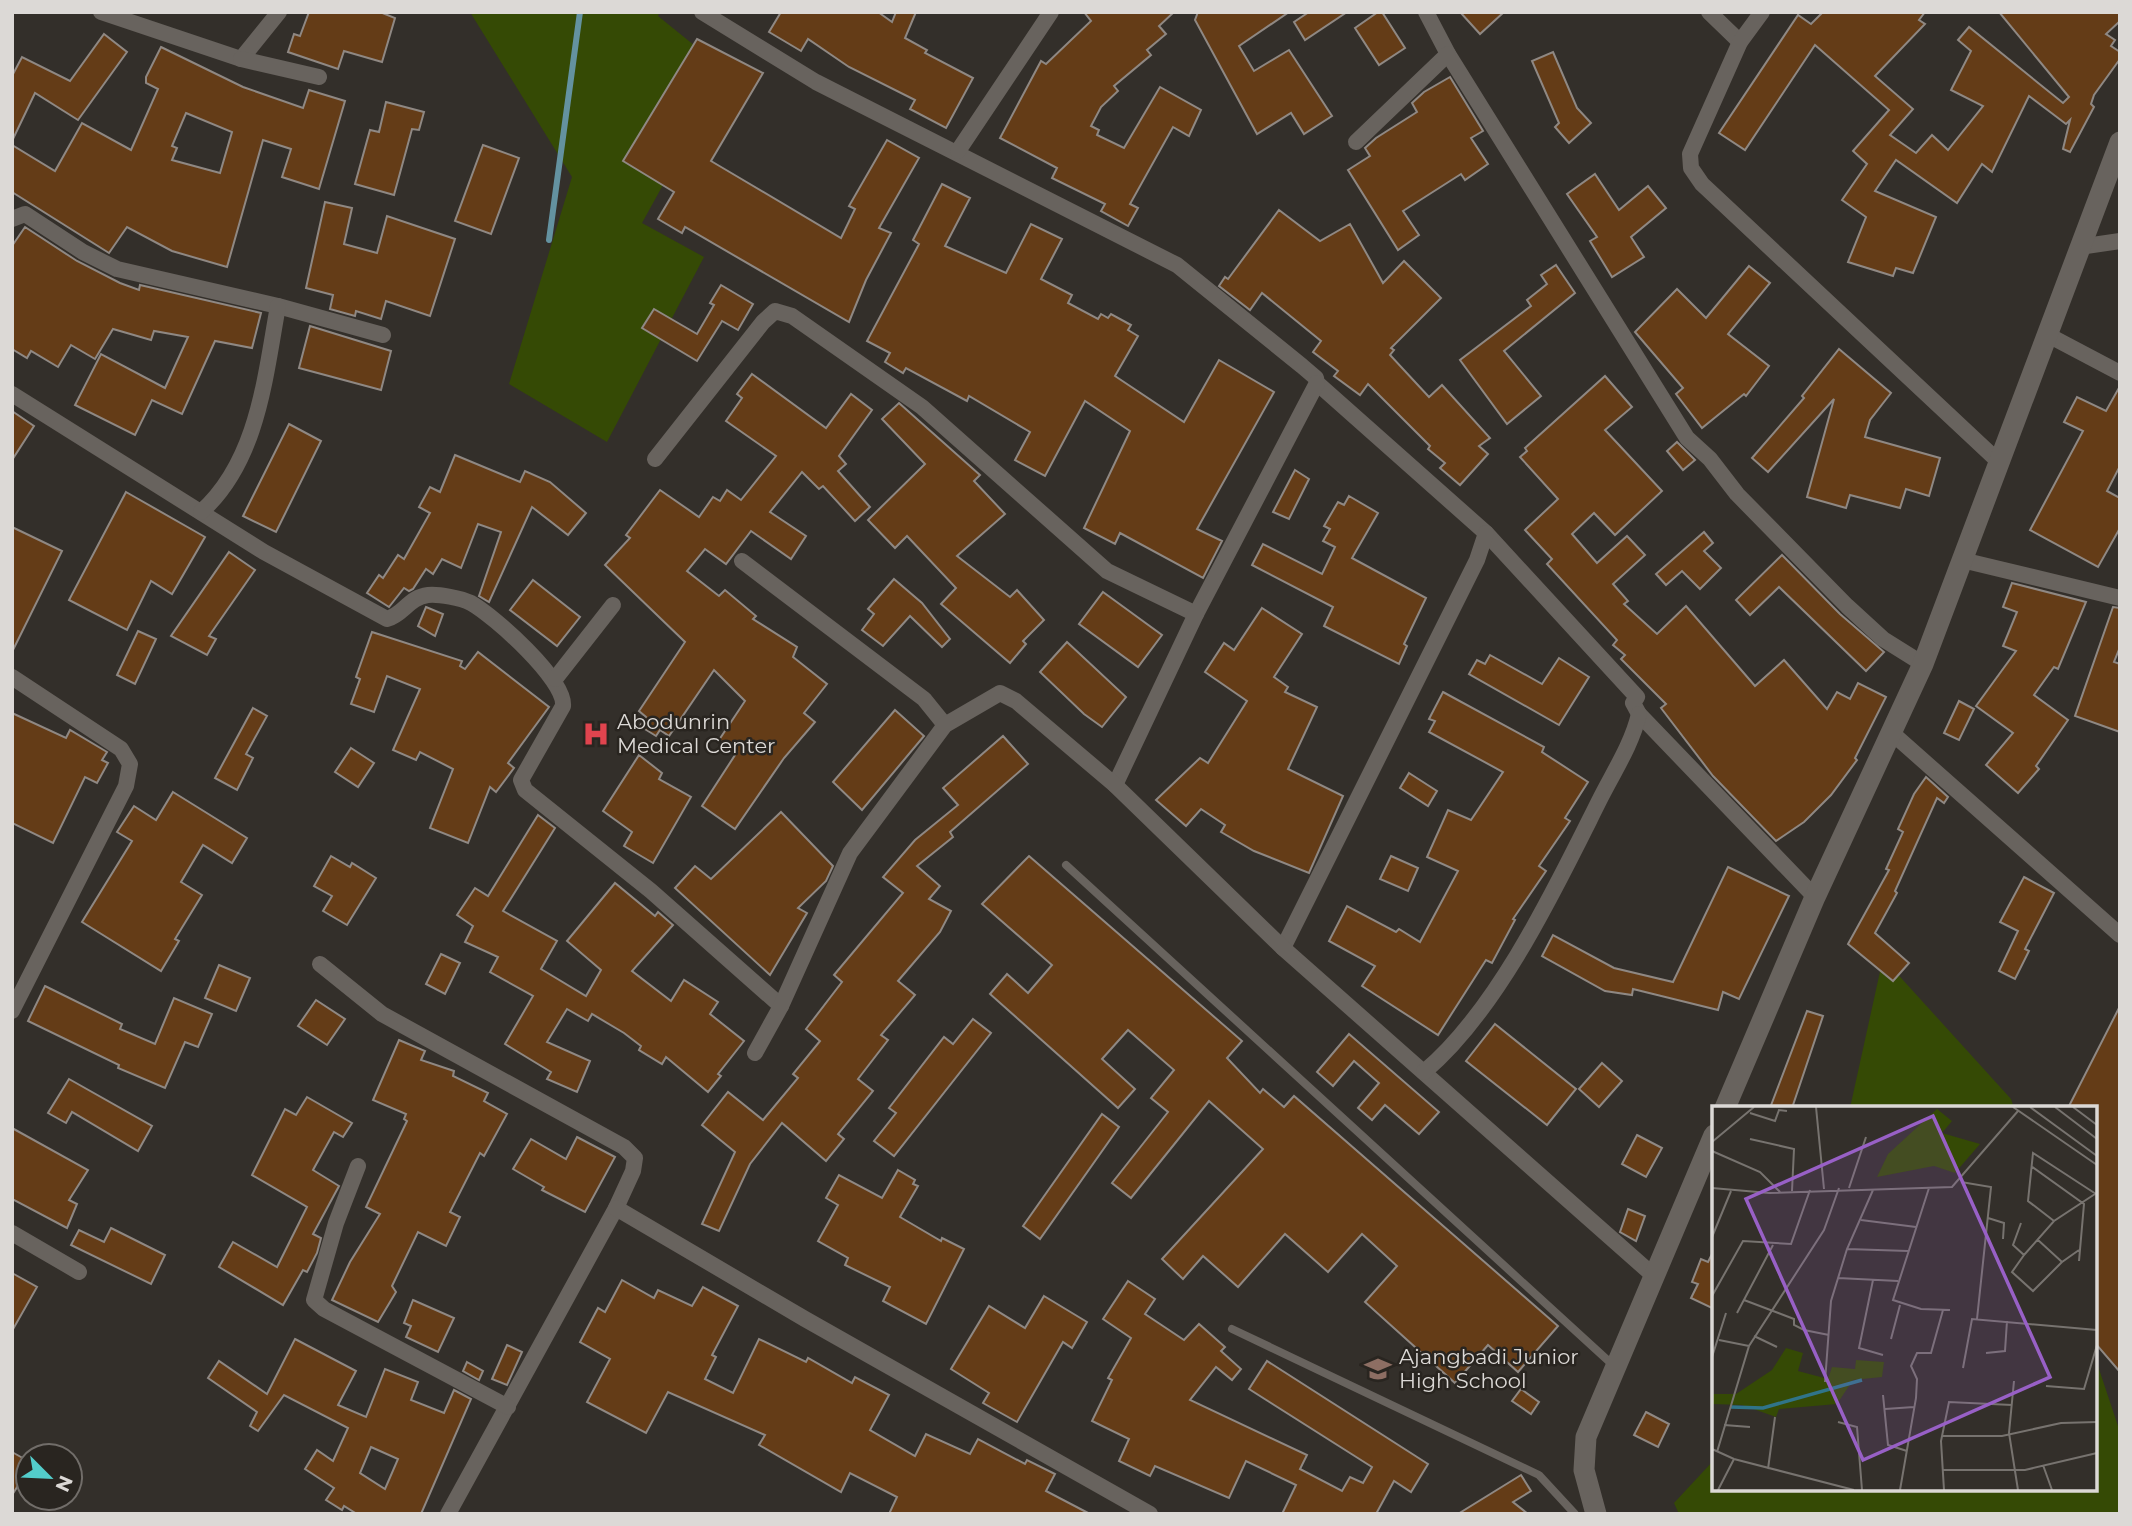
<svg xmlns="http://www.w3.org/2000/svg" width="2132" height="1526" viewBox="0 0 2132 1526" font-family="Montserrat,sans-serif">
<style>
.green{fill:#354a05}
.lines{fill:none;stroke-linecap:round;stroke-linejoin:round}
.stream{stroke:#6492a0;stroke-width:6}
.building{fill:#643c17;stroke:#8f8883;stroke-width:2;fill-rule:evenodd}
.lane{stroke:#68635e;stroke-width:8}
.street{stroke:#68635e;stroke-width:16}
.secondary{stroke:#68635e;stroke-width:21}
.labels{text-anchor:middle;stroke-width:5;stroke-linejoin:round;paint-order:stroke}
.poi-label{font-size:21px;fill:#dcd9d6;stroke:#292520;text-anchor:start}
.inset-river{fill:none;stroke:#307489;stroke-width:3.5}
.inset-road{fill:none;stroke:#77736f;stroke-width:2}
.view{fill:#9860c6;fill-opacity:0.15;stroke:#9860c6;stroke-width:3.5}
.inset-edge{fill:none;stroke:#dcd9d6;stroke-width:3.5}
</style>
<rect width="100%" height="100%" fill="#332f2a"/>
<g class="green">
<polygon points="470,12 660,12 658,16 726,71 642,223 704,257 607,442 509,384 572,177"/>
<polygon points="1883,958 2011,1099 2014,1108 1850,1108"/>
<polygon points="2095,1357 2120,1432 2120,1514 1679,1514 1674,1503 1714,1460 1714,1489 2095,1489"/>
</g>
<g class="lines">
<polyline class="stream" points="549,240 580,12"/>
</g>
<g class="building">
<polygon points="309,12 380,12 395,18 382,62 344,51 338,69 288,52 294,34 300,36"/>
<polygon points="781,12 878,12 892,22 896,12 916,12 905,38 927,50 925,53 973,78 946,128 910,109 915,100 849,67 808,39 801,51 769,32"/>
<polygon points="1084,12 1174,12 1159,26 1166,34 1147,50 1151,55 1114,86 1118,91 1101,107 1091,126 1099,130 1097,135 1124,148 1160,87 1201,110 1189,136 1173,127 1130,204 1138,208 1128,226 1101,211 1105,204 1052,178 1057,168 1000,138 1041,61 1046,64 1091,21"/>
<polygon points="1198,12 1289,12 1239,46 1254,71 1289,50 1332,116 1304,134 1291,113 1257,134 1195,20"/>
<polygon points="1309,12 1347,12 1305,40 1294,22"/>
<polygon points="1378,12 1382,12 1405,48 1379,65 1355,28"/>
<polygon points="1460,12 1504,12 1480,34"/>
<polygon points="1823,12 1925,12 1919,20 1925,24 1875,76 1913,109 1890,135 1916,153 1932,135 1948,150 1983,106 1951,90 1971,51 1958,40 1969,27 2063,103 2069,97 1999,12 2120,12 2120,21 2106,34 2115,40 2111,46 2120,52 2120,59 2094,95 2091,104 2094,107 2070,152 2063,149 2070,120 2066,124 2029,96 1992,172 1982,164 1957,203 1896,160 1875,191 1936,217 1913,273 1896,268 1893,276 1848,262 1866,217 1842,200 1867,164 1853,151 1889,110 1815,45 1745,150 1719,133 1798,15 1811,24"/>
<polygon points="104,34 127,52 78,120 35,93 12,141 12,76 22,57 70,81"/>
<polygon points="697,39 763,73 711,161 841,238 855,209 849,206 887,140 919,158 879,228 891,233 866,280 849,322 685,227 682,233 658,219 674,192 623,161"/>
<path d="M161 47 243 87 303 108 309 90 345 101 319 189 282 177 291 149 263 140 227 267 172 251 127 227 109 253 12 192V145L55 171 82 123 131 150 158 89 146 83V77ZM186 113 232 132 220 173 172 160 177 148 172 146Z"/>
<polygon points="1553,52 1577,108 1591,123 1569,143 1555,127 1559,123 1532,61"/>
<polygon points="1450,77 1483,131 1471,138 1488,164 1465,180 1461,174 1403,211 1419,235 1398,250 1348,170 1370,156 1365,148 1376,138 1417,112 1412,103 1424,92"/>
<polygon points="386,102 424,112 419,130 412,129 394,195 355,184 370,130 379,132"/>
<polygon points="483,145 519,158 491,234 455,221"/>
<polygon points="1595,174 1619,210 1648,186 1666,208 1631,237 1644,257 1612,277 1590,241 1597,237 1567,194"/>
<polygon points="942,184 970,198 945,246 1006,273 1031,224 1062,239 1041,279 1072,295 1068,303 1098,319 1101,314 1108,318 1111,314 1131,325 1128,330 1138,336 1115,376 1184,422 1219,360 1274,392 1197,529 1222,541 1203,578 1120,533 1115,544 1084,528 1130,431 1085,401 1045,476 1015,460 1030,432 969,396 967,401 906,368 903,373 885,362 890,353 867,341 919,244 913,240"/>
<polygon points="325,202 352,208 344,244 377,253 387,216 455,239 430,316 386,301 381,319 356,311 355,316 330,309 333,295 306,288"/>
<polygon points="1279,210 1320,241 1350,224 1383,283 1404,261 1441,298 1391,348 1394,350 1390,355 1429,397 1442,385 1490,438 1479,446 1488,454 1460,485 1440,468 1445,463 1428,449 1430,446 1368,384 1360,395 1334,376 1338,371 1313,352 1321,341 1262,293 1250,310 1219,286 1225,277 1228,279"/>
<polygon points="25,227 77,261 120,283 139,290 140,285 261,313 252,348 215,341 182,414 152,400 135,435 75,405 101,354 165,388 188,337 154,331 151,340 113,329 95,359 71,345 58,367 31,351 27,358 12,349 12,246"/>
<polygon points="1556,265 1575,293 1504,351 1541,396 1507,424 1460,360 1531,306 1527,300 1547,284 1541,275"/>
<polygon points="1749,266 1770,283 1728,334 1769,366 1746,396 1744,394 1702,428 1676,394 1683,388 1635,332 1677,289 1706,318"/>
<polygon points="721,285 753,304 738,330 722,321 697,361 642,328 654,309 697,334 714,305 710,303"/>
<polygon points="310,326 391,351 381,390 299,368"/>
<polygon points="1839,349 1891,393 1870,420 1865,437 1940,458 1929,496 1906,489 1900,508 1850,495 1846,508 1807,497 1834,399 1768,472 1752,458 1804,398 1802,396"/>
<polygon points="752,374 826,428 851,394 872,410 839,456 846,464 838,471 870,507 855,521 823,486 819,489 802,472 770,512 806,536 791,559 751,531 726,564 705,549 687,571 719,596 725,590 756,616 753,619 797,647 793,657 827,684 804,713 815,722 784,758 735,829 702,806 737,752 719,740 745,701 714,670 669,736 660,730 656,736 640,726 646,717 639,711 685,642 605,565 630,538 626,535 660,490 699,517 713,497 720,501 727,490 741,500 776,456 726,421 742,398 737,394"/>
<polygon points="1605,376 1632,407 1605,430 1662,491 1615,535 1594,513 1572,534 1597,563 1627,536 1645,555 1613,584 1628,601 1624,604 1657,634 1686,606 1755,686 1784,660 1827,709 1837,692 1850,699 1858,683 1886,697 1855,758 1857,760 1831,795 1804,822 1776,841 1713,776 1661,708 1666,704 1621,659 1625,655 1613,645 1617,640 1547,564 1552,559 1525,530 1558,499 1520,457 1527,451 1525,448"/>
<polygon points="2120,386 2120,466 2107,491 2120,498 2120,528 2098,567 2030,530 2083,431 2064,422 2077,397 2106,411"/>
<polygon points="899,403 980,475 974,481 1005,514 957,556 1010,597 1017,590 1044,620 1023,641 1026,644 1010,663 941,604 956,588 907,536 895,548 868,520 925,464 882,419"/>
<polygon points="12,411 34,426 12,460"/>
<polygon points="289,424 321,441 276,532 243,516"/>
<polygon points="1677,442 1695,460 1683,470 1667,451"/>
<polygon points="455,455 520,482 525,471 550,482 586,513 568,535 532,507 489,602 479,596 501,532 478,524 461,568 442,559 433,574 426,569 413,589 409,591 404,588 389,607 367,593 379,575 383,578 398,555 404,559 430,513 419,507 430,487 440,492"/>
<polygon points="1295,470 1309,479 1289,519 1273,512"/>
<polygon points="126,492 205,537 172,594 151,581 127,630 69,600"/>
<polygon points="1349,496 1378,513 1352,558 1426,598 1404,644 1407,646 1399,664 1324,626 1333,607 1252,565 1263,544 1322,574 1335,547 1323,541 1330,529 1324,526 1338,502 1344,505"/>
<polygon points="12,527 62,551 12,652"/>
<polygon points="1704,532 1713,543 1704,551 1721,568 1700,589 1682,571 1666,585 1656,574"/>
<polygon points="229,552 255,570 209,636 216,639 207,655 171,636"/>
<polygon points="1782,555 1840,614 1884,652 1866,671 1779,587 1750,615 1736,600"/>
<polygon points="894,579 922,603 950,639 942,647 910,616 883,646 862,630 874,614 868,609"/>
<polygon points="533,580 580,617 557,646 510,610"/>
<polygon points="2012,583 2086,602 2058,669 2054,667 2034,695 2068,720 2036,766 2039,769 2018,793 1986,765 2013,733 1976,706 2016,651 2003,646 2017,612 2003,607"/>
<polygon points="1103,592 1162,635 1138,667 1079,624"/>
<polygon points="426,607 443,614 435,636 418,626"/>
<polygon points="2113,607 2120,608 2120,647 2114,662 2120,664 2120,732 2075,716"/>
<polygon points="1262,608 1302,634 1274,677 1288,687 1285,692 1317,707 1288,769 1343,796 1309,873 1254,851 1221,832 1225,825 1201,809 1186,826 1156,800 1200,758 1208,763 1247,701 1205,672 1224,643 1234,650"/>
<polygon points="138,631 156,639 135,684 117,675"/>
<polygon points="372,632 462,661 460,666 465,669 478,652 549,707 508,763 514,768 496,792 490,787 468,843 430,828 453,769 420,752 416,760 393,750 420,689 387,676 374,712 351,704 360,679 356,677"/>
<polygon points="1067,642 1126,697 1102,727 1084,714 1040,672"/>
<polygon points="1490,655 1542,684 1559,658 1589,677 1559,725 1469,674 1477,660 1485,664"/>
<polygon points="1443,692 1544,747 1542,752 1588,782 1565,818 1570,821 1539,866 1546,871 1513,919 1515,920 1492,963 1486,960 1438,1035 1362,986 1375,966 1329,941 1347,906 1396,932 1399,929 1420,942 1458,871 1427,857 1448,810 1471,820 1503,772 1429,732 1435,721 1429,719"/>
<polygon points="1959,701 1974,709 1959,740 1944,733"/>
<polygon points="253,708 267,716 246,754 253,758 237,790 215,778"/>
<polygon points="895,710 924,736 862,810 833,782"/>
<polygon points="12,713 66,738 70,730 107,752 102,760 108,763 97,783 85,777 53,843 12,823"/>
<polygon points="1003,736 1028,764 950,832 953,837 917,866 940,886 929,899 951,911 940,932 898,981 915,995 881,1035 888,1040 858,1079 873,1091 838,1134 844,1139 826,1161 782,1123 750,1164 719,1231 702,1224 735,1152 702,1125 728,1092 763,1120 798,1078 793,1074 820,1041 806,1029 842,982 834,975 903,893 883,877 915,840 958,805 943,788"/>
<polygon points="351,748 374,763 358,787 335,772"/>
<polygon points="639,755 662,773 659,779 691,797 653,863 624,846 632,832 603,811"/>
<polygon points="1409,773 1437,791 1428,806 1400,788"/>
<polygon points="1926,777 1948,797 1944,803 1937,798 1895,891 1897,893 1875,933 1909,963 1893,981 1848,944 1889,870 1886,869 1903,832 1898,829 1914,794"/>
<polygon points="173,792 247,838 232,863 203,845 181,882 202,895 175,939 179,941 161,971 82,922 132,841 117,832 134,806 156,820"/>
<polygon points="781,812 833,866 826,881 798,908 807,913 770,975 675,888 695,866 711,879"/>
<polygon points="538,815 555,828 503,911 557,941 541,969 586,996 601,970 567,941 615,883 655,916 658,912 673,925 632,971 671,1001 684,980 718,1002 710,1014 744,1041 718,1074 721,1076 708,1092 666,1057 662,1064 639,1050 641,1046 624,1033 592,1014 588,1021 567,1009 547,1042 590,1061 577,1092 547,1079 551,1072 505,1044 533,996 490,972 498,957 465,942 473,926 457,915 475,888 488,896"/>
<polygon points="331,856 350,867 352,863 376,878 347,925 323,911 332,896 314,886"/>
<polygon points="1029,856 1242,1041 1227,1058 1260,1093 1263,1089 1284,1107 1294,1096 1558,1326 1518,1372 1488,1345 1455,1383 1365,1302 1397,1266 1362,1234 1328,1272 1285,1234 1238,1287 1203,1256 1183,1279 1162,1259 1263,1149 1209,1101 1131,1198 1112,1183 1168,1112 1151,1098 1174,1070 1128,1030 1102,1059 1135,1089 1118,1108 990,994 1007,974 1028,993 1052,965 982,904"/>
<polygon points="1391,856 1418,868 1408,891 1380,879"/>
<polygon points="1728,867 1789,896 1739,999 1723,992 1718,1010 1633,989 1632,995 1605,991 1542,956 1553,935 1614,968 1673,982"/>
<polygon points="2024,877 2054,893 2025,949 2029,951 2015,979 1999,971 2018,931 2000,922"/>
<polygon points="441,954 460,963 445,994 426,984"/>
<polygon points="219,965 250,978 236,1011 205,998"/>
<polygon points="45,986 122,1024 120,1029 155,1044 174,998 212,1014 198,1047 185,1042 165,1088 118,1068 119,1065 28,1021"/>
<polygon points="316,1000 345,1019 327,1045 298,1026"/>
<polygon points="2120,1006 2120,1372 2095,1343 2095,1108 2068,1108"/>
<polygon points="1807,1011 1823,1016 1792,1108 1770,1108"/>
<polygon points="973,1019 991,1033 894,1156 874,1141 896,1113 889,1108 944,1037 953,1044"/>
<polygon points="1495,1024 1576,1089 1547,1125 1466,1061"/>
<polygon points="1349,1034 1439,1112 1419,1134 1385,1105 1372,1120 1358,1108 1379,1083 1354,1061 1333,1086 1317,1072"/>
<polygon points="399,1040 425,1051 421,1060 454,1071 453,1076 488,1093 484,1101 507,1114 484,1156 480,1153 450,1212 460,1217 446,1246 418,1232 392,1286 396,1292 378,1322 332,1300 350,1262 380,1214 366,1207 407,1121 404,1119 406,1114 373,1100"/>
<polygon points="1602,1063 1622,1081 1599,1107 1579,1089"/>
<polygon points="69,1079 152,1126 138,1151 72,1112 66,1123 48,1113"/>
<polygon points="307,1097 352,1123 343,1137 334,1132 313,1170 339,1186 313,1234 321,1238 317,1253 307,1272 303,1270 283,1305 219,1267 233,1242 277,1267 307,1207 252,1175 285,1109 296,1115"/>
<polygon points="1102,1114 1119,1127 1040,1239 1023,1226"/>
<polygon points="12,1128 88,1170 69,1200 77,1204 67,1228 12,1199"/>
<polygon points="1637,1135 1662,1148 1646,1177 1622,1164"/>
<polygon points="577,1137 615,1157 585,1212 542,1190 544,1187 513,1169 531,1139 566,1159"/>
<polygon points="898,1170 915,1180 913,1184 918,1186 900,1217 941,1241 942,1238 964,1249 926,1324 883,1301 890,1287 845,1265 848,1258 818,1241 838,1205 826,1198 839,1175 882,1198"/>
<polygon points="1628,1209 1645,1216 1636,1241 1620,1232"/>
<polygon points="111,1228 165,1255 151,1284 71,1245 79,1230 104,1242"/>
<polygon points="1714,1250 1714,1309 1691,1298 1698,1284 1692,1282 1701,1259 1708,1262"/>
<polygon points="12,1273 37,1287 12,1331"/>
<polygon points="622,1280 654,1298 658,1290 692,1306 703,1287 738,1306 712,1355 716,1357 705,1379 733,1393 759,1339 806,1362 808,1358 852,1383 855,1377 889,1395 870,1430 915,1456 926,1434 970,1454 978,1439 1025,1464 1027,1460 1055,1474 1046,1491 1090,1514 889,1514 897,1497 850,1473 841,1492 759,1445 765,1435 668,1392 646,1433 587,1402 610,1359 580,1342 598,1308 605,1312"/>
<polygon points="1128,1281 1155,1299 1145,1314 1184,1340 1199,1324 1225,1347 1221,1351 1241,1369 1232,1380 1216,1367 1190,1400 1307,1455 1300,1469 1342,1491 1350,1477 1363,1483 1372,1467 1249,1389 1267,1361 1428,1464 1411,1492 1394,1481 1376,1514 1282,1514 1296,1485 1246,1461 1229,1498 1155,1466 1150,1476 1119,1461 1129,1439 1092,1421 1112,1380 1108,1378 1131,1338 1103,1319"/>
<polygon points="1044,1296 1087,1322 1072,1348 1063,1342 1017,1422 983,1403 989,1393 951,1369 989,1306 1025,1328"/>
<polygon points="413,1300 454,1318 438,1352 406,1337 411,1326 404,1323"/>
<path d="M295 1339 356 1371 338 1405 366 1417 385 1369 418 1382 411 1400 444 1413 454 1390 471 1399 421 1514H357L344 1506 342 1510 326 1500 334 1488 305 1469 317 1450 333 1461 348 1428 284 1395 258 1431 250 1426 257 1412 208 1378 219 1361 267 1394ZM371 1447 398 1459 385 1489 360 1473Z"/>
<polygon points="507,1345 522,1352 507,1385 492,1379"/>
<polygon points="467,1362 483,1371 479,1380 463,1371"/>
<polygon points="1521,1389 1539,1402 1531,1414 1512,1401"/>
<polygon points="1646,1412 1669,1424 1658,1447 1634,1435"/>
<polygon points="12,1452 28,1461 28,1470 12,1495"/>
<polygon points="1521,1475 1531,1491 1513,1502 1528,1514 1458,1514"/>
</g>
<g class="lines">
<g class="lane">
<polyline points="1066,865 1614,1366"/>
<polyline points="1232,1329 1539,1475 1575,1514"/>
</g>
<g class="street">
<polyline points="101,12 241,59 279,12"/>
<polyline points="702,12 816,82 1177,265 1302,366 1316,378 1317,383 1486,533 1637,697 1633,703 1639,714 1815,897"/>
<polyline points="1426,12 1448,54 1687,438 1710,459 1737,494 1847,606 1883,639 1923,664"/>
<polyline points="1709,12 1740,42"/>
<polyline points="1762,12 1740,42 1690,154 1691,168 1702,184 1999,462"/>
<polyline points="241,59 319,77"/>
<polyline points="1356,142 1448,54"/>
<polyline points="958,151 1051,12"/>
<polyline points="12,219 25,214 83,252 117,269 278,306 383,335"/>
<polyline points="2079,247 2120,241"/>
<polyline points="2048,335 2120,373"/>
<path d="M12 394 264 552 387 619C403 615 409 597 428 595 439 594 461 598 471 603 494 616 566 680 563 706L521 780 525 790 651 891 781 1006"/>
<polyline points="655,459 763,322 775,311 792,316 922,407 1107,571 1196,614"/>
<path d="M201 512C258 461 265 377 278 306"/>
<polyline points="1962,560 2120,598"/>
<polyline points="742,561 924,699 945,725"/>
<polyline points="12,677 121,749 130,764 126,786 12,1011"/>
<polyline points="555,679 613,605"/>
<polyline points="1892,733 2120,935"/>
<polyline points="1115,785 1196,614 1317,383"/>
<polyline points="1283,948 1477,560 1486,533"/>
<polyline points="320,964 382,1014 624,1147 635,1158 633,1171 616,1208 448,1514"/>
<polyline points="755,1053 781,1006 850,853 945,725 1000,693 1016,701 1115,785 1283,948 1654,1276"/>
<path d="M1424 1072C1498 1010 1556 887 1599 801 1613 773 1632 744 1639 714"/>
<polyline points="358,1166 336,1223 314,1300 324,1309 508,1407"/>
<polyline points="616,1208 805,1319 1150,1514"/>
<polyline points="12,1233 79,1272"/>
</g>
<g class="secondary">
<polyline points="1725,1108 1815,897 1923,664 2120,142"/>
<polyline points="1596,1514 1584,1470 1586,1437 1714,1135"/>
</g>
</g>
<defs>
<symbol id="hospital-bare" viewBox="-9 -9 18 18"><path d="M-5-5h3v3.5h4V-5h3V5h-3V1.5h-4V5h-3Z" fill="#e0444e" stroke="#292520" stroke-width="2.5" paint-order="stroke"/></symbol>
<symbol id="school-bare" viewBox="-9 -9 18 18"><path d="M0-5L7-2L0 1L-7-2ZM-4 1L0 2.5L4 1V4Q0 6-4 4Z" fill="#8d6e63" stroke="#292520" stroke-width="2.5" paint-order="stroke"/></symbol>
</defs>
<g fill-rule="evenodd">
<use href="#hospital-bare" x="577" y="715" width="38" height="38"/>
<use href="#school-bare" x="1359" y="1350" width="38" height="38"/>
</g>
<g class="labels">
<g class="poi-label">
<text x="617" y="729">Abodunrin<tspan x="617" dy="24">Medical Center</tspan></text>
<text x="1399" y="1364">Ajangbadi Junior<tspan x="1399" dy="24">High School</tspan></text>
</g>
</g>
<g transform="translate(1712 1106)">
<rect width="385" height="385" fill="#332f2a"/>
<path d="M225 3 240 15 230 27 268 38 243 67 222 60 165 71 176 48ZM74 242 91 247 86 265 116 273 120 261 143 263 144 254 172 256 170 271 141 274 125 298 67 303 64 311 30 299 0 298V288H24L60 264Z" fill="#354a05"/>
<path class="inset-river" d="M19 301 51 302 150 274"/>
<path class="inset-road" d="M104 1 112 83M301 1 385 59M318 1 385 50M343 1 385 33M361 1 385 19M38 7 63 15 67 4 75 5M38 33 82 43 80 85M0 36 42 1M0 45 48 66 68 86M319 60 372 98 367 155M249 76 279 81 265 213M0 82 57 87 240 81 306 5M137 82 154 31M217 82 181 194 209 203 238 204M276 112 292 117 291 133M149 114 204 121M342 115 316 95 321 47 384 88M309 117 301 139 312 149 342 115 383 88M0 131 19 85M326 134 350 156 367 144M135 143 196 145M312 149 300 166 321 185 350 156M126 172 186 175M161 174 147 242 171 249M0 190 31 135 79 138 98 84M32 194 82 213V219L92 224 117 229M25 207 61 139M42 230 65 241M179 233 188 199M7 234 37 240M274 247 293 245 295 215M0 251 14 207M251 262 260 213 385 224M302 275 297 327 306 384M113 276 119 195 135 143 161 84M334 280 372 283 385 239M171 289 176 339 195 345M173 303 202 301M126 316 145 321 150 384M12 319 38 321M230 330H290L349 317 385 316M0 343 22 353 142 384M5 346 37 240 112 124 127 82M331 359 340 384M56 363 63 311M231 364H313L385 347M6 384 22 353M188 384 204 292 205 273 199 260 205 247H219L231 204M232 384 229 335 237 296 300 299"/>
<path class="view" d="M221 10 338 271 151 354 34 93Z"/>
<rect width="385" height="385" class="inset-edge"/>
</g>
<rect width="2132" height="1526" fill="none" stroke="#dcd9d6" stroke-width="28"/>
<g transform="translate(49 1477) rotate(114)"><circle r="33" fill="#292520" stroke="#716d69" stroke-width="2"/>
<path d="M0-5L12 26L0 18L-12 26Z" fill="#53cdcb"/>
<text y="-10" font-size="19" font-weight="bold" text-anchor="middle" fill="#dcd9d6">N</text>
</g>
</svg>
